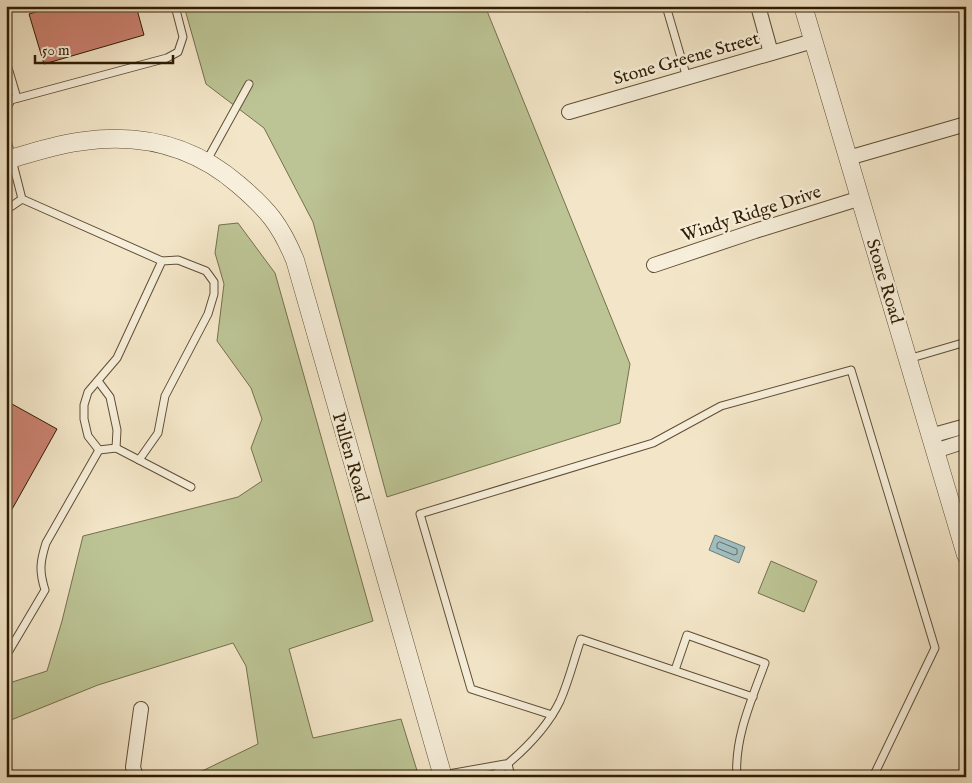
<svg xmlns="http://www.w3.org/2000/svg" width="972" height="783" viewBox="0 0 972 783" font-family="'IM FELL English',serif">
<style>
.green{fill:#bcc495;stroke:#75704c}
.water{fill:#a0bdc0;stroke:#727d74}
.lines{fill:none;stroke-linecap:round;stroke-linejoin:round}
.shore{stroke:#676c61;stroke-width:1}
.building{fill:#cb8170;stroke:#2e1c02}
.service-casing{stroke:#5f4e34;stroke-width:9}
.minor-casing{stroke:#5f4e34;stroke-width:16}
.tertiary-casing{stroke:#5f4e34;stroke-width:19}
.service{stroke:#f7efdb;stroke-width:7}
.minor{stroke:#f7efdb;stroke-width:14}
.tertiary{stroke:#f7efdb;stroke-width:18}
.labels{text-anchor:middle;stroke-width:5;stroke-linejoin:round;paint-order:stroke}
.street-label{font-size:18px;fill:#2e1c02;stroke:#f7efdb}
</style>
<rect width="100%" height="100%" fill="#f3e6c8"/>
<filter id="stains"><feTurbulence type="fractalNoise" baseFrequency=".004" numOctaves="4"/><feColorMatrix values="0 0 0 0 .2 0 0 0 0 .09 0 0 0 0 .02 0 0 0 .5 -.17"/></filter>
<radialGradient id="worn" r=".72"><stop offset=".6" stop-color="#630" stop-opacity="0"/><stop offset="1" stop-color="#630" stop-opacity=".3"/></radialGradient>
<g class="green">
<polygon points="184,6 485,6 630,364 620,423 387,497 313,222 264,128 206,84"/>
<polygon points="238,223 275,273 373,621 289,649 313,738 401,719 419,777 199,777 200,772 258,744 246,666 233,643 98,685 6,722 6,684 47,671 62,621 83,536 238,497 262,481 251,448 262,419 251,388 217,341 224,284 215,253 219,225"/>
<polygon points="771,561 817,581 804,612 758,593"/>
</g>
<polygon class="water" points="715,535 745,547 739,563 709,550"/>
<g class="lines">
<polygon class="shore" points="720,542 737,549 737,554 734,555 717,548 717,544"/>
</g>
<g class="building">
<polygon points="57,6 136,6 144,35 44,64 29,14"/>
<polygon points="12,404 57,429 6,520 6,414"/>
</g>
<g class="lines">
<defs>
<g id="service">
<polyline points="666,6 687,78"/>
<polyline points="587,8 593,6"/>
<polyline points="6,61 17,98"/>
<polyline points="6,110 11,100 167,58 178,52 183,37 175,6"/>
<polyline points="6,136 22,199"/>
<polyline points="206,162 249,84"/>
<polyline points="22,199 162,261"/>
<polyline points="6,210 22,199"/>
<polyline points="908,359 966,342"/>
<polyline points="98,381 110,397 117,430 116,448"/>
<polyline points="99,450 88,436 84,419 84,405 88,392 117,358 162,261 178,260 206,271 214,282 214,294 208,314 165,396 158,433 139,460"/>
<polyline points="99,450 116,448 191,487"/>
<path d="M6 656 45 590C39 571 40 562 46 543L99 450"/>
<path d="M675 670 687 635 765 663C752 699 734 738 737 777"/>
<polyline points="552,715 471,689 420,514 653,443 721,406 851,370 935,648 873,777"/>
<polyline points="508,764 511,777"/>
<polyline points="443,775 505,764"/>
<path d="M491 777C519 756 545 732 560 701 569 681 574 659 581 639L753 697"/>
</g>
<g id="minor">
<polyline points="758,6 771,53"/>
<polyline points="569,112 813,41"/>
<polyline points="848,158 966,124"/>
<polyline points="654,265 755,231 861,198"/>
<polyline points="930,436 966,426"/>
<polyline points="935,451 966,441"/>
<polyline points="136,777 133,767 141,709"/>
</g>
<g id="tertiary">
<polyline points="803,6 966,555"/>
<path d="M6 160C32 153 57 144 84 141 142 133 194 146 239 185 268 210 280 224 295 260L443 777"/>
</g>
</defs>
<use href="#service" class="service-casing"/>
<use href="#minor" class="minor-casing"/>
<use href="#tertiary" class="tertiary-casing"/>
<use href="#service" class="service"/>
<use href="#minor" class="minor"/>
<use href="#tertiary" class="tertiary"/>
</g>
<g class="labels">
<g class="street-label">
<text transform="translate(686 58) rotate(-16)" y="6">Stone Greene Street</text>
<text transform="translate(751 213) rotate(-18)" y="6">Windy Ridge Drive</text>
<text transform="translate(885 281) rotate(73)" y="6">Stone Road</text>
<text transform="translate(351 457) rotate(74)" y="6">Pullen Road</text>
</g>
</g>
<rect width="972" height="783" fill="none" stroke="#f3e6c8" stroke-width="25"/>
<rect x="8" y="8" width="957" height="768" fill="none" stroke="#2e1c02" stroke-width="2.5"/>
<rect x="12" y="12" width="947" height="758" fill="none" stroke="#2e1c02"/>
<path d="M35 55v8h138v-8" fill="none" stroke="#2e1c02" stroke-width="2.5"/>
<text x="42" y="55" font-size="15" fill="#2e1c02" stroke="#f7efdb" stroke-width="4" paint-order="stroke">50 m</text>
<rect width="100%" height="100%" filter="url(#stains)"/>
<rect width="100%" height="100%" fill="url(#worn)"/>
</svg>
